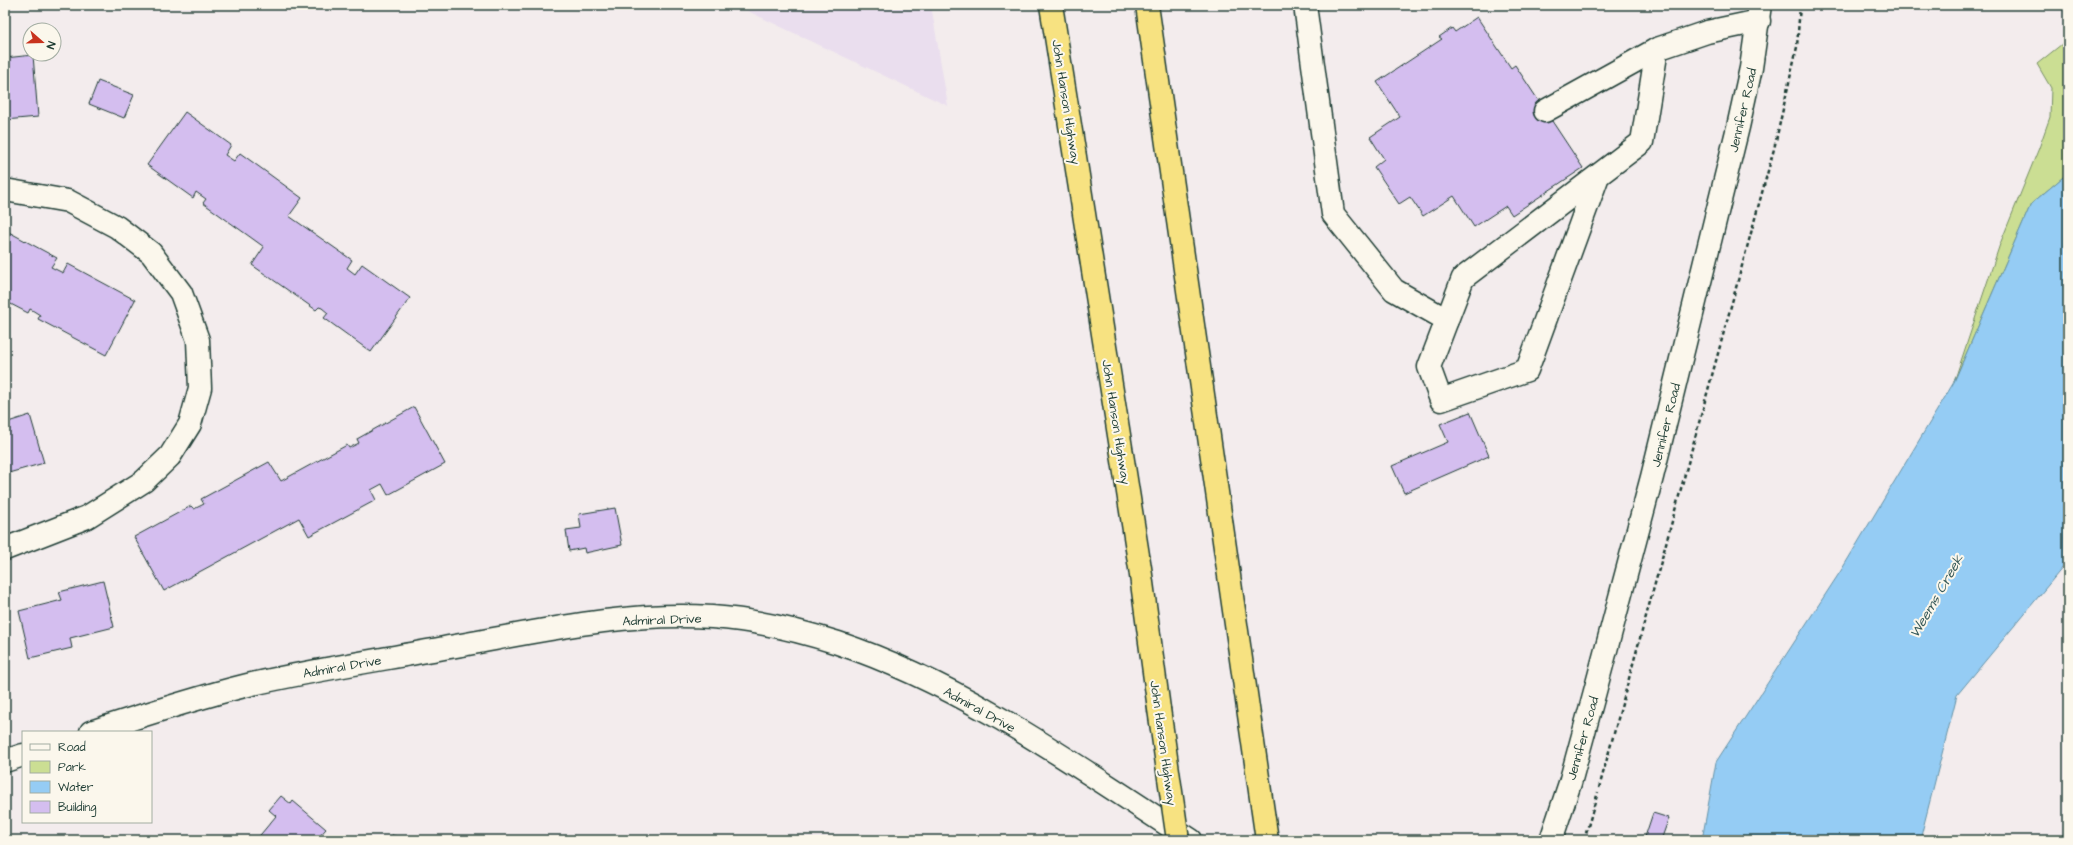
<svg xmlns="http://www.w3.org/2000/svg" width="2073" height="845" viewBox="0 0 2073 845" font-family="'Architects Daughter',sans-serif">
<style>
.built{fill:#eadeee}
.green{fill:#cbde93;stroke:#758e64}
.water{fill:#95ccf4;stroke:#6693a7}
.building{fill:#d4beef;stroke:#1f3d34}
.lines{fill:none;stroke-linecap:round;stroke-linejoin:round}
.minor-casing{stroke:#1f3d34;stroke-width:25}
.highway-casing{stroke:#1f3d34;stroke-width:25}
.path{stroke:#1f3d34;stroke-width:2.5;stroke-dasharray:4 3;stroke-linecap:butt}
.minor{stroke:#fbf7ec;stroke-width:22}
.highway{stroke:#f7e281;stroke-width:22}
.highway-bridge-casing{stroke:#1f3d34;stroke-width:25;stroke-linecap:butt}
.highway-bridge{stroke:#f7e281;stroke-width:22}
.labels{text-anchor:middle;stroke-width:4;stroke-linejoin:round;paint-order:stroke}
.street-label{font-size:13px;fill:#1f3d34;stroke:#fbf7ec}
.water-label{font-size:14px;font-style:italic;fill:#375a5a;stroke:#fbf7ec}
</style>
<rect width="100%" height="100%" fill="#f3eced"/>
<filter id="ink" filterUnits="userSpaceOnUse"><feTurbulence type="fractalNoise" baseFrequency=".025" numOctaves="2"/><feDisplacementMap in="SourceGraphic" scale="8" xChannelSelector="R" yChannelSelector="G"/><feConvolveMatrix kernelMatrix="1 2 1 2 8 2 1 2 1" color-interpolation-filters="sRGB"/></filter>
<g filter="url(#ink)">
<polygon class="built" points="735,5 931,5 948,106"/>
<polygon class="green" points="2068,33 2068,173 2031,204 1954,382 2000,244 2039,148 2050,117 2051,88 2037,64 2062,44"/>
<polygon class="water" points="2068,173 2068,561 1957,695 1920,840 1702,840 1716,762 1842,569 1954,382 2031,204"/>
<g class="building">
<polygon points="1477,17 1511,68 1515,65 1583,168 1512,215 1506,206 1474,227 1454,196 1423,216 1410,197 1399,204 1374,167 1384,159 1370,137 1400,117 1377,82 1442,39 1439,37 1452,28 1455,32"/>
<polygon points="33,55 38,117 5,120 5,58"/>
<polygon points="98,81 134,95 124,118 89,104"/>
<polygon points="185,112 231,145 225,155 234,161 240,153 302,198 289,216 352,260 347,268 355,274 362,264 410,298 371,352 324,318 328,313 322,308 319,307 316,310 252,265 264,247 203,203 206,199 196,192 193,198 147,165"/>
<polygon points="5,230 57,258 51,267 63,273 68,264 135,300 106,355 38,319 40,315 32,310 30,309 28,313 5,301"/>
<polygon points="414,407 445,464 388,495 382,484 371,490 376,500 309,536 299,518 164,591 134,537 191,506 194,509 204,504 201,499 269,462 281,481 347,445 349,448 359,443 357,439"/>
<polygon points="1470,412 1489,456 1404,493 1392,466 1448,442 1440,424"/>
<polygon points="30,415 44,463 5,474 5,423"/>
<polygon points="615,508 622,545 585,553 584,548 569,551 566,530 581,528 579,514"/>
<polygon points="103,581 114,627 70,638 72,648 30,658 19,611 62,600 59,592"/>
<polygon points="281,796 291,804 293,801 326,829 316,840 256,840 276,816 269,810"/>
<polygon points="1653,813 1669,818 1661,840 1645,837"/>
<polygon points="392,835 406,840 390,840"/>
</g>
<g class="lines">
<defs>
<g id="minor">
<polyline points="1305,5 1333,214 1394,290 1447,320"/>
<polyline points="1545,111 1657,49"/>
<polyline points="1598,176 1527,370 1441,400 1429,367 1463,278 1642,142 1657,49 1707,32 1759,21"/>
<polyline points="5,190 68,201 117,227 151,253 181,293 198,340 200,388 190,424 170,456 144,481 87,517 5,549"/>
<path d="M91 732C143 715 195 698 248 685 313 670 379 660 444 648 532 633 622 611 712 617 754 620 798 630 838 643 966 686 1078 767 1191 840"/>
<polyline points="5,761 23,755"/>
<polyline points="1551,840 1570,783 1594,695 1652,477 1738,127 1751,68 1760,5"/>
</g>
<g id="highway">
<polyline points="1051,5 1140,568 1159,709"/>
<polyline points="1147,5 1267,840"/>
</g>
</defs>
<use href="#minor" class="minor-casing"/>
<use href="#highway" class="highway-casing"/>
<g class="path">
<polyline points="1599,788 1774,149 1797,47 1800,5"/>
<polyline points="1584,840 1598,792"/>
</g>
<use href="#minor" class="minor"/>
<use href="#highway" class="highway"/>
<defs>
<polyline id="highway-bridge" points="1159,709 1178,840"/>
</defs>
<use href="#highway-bridge" class="highway-bridge-casing"/>
<use href="#highway-bridge" class="highway-bridge"/>
</g>
</g>
<g class="labels">
<g class="street-label">
<text transform="translate(1067 102) rotate(81)" y="5">John Hanson Highway</text>
<text transform="translate(1742 110) rotate(-77)" y="5">Jennifer Road</text>
<text transform="translate(1117 422) rotate(81)" y="5">John Hanson Highway</text>
<text transform="translate(1665 425) rotate(-76)" y="5">Jennifer Road</text>
<text transform="translate(662 619) rotate(-2)" y="5">Admiral Drive</text>
<text transform="translate(342 666) rotate(-10)" y="5">Admiral Drive</text>
<text transform="translate(980 709) rotate(29)" y="5">Admiral Drive</text>
<text transform="translate(1582 738) rotate(-74)" y="5">Jennifer Road</text>
<text transform="translate(1164 743) rotate(82)" y="5">John Hanson Highway</text>
</g>
<g class="water-label">
<text transform="translate(1936 596) rotate(-60)" y="5">Weems Creek</text>
</g>
</g>
<rect width="2073" height="845" fill="none" stroke="#fbf7ec" stroke-width="20"/>
<rect x="10" y="10" width="2053" height="825" fill="none" stroke="#1f3d34" stroke-width="1.5" filter="url(#ink)"/>
<rect x="22" y="731" width="130" height="92" fill="#fbf7ec" stroke="#a3ada2"/>
<rect x="30" y="744" width="20" height="6" fill="#fbf7ec" stroke="#a3ada2"/>
<text x="58" y="751" font-size="12" fill="#1f3d34">Road</text>
<rect x="30" y="761" width="20" height="12" fill="#cbde93" stroke="#a3ada2"/>
<text x="58" y="771" font-size="12" fill="#1f3d34">Park</text>
<rect x="30" y="781" width="20" height="12" fill="#95ccf4" stroke="#a3ada2"/>
<text x="58" y="791" font-size="12" fill="#1f3d34">Water</text>
<rect x="30" y="801" width="20" height="12" fill="#d4beef" stroke="#a3ada2"/>
<text x="58" y="811" font-size="12" fill="#1f3d34">Building</text>
<g transform="translate(42 42) rotate(110)"><circle r="19" fill="#fbf7ec" stroke="#a3ada2"/>
<path d="M0-3L7 15L0 10L-7 15Z" fill="#c8321e"/>
<text y="-6" font-size="11" font-weight="bold" text-anchor="middle" fill="#1f3d34">N</text>
</g>
</svg>
